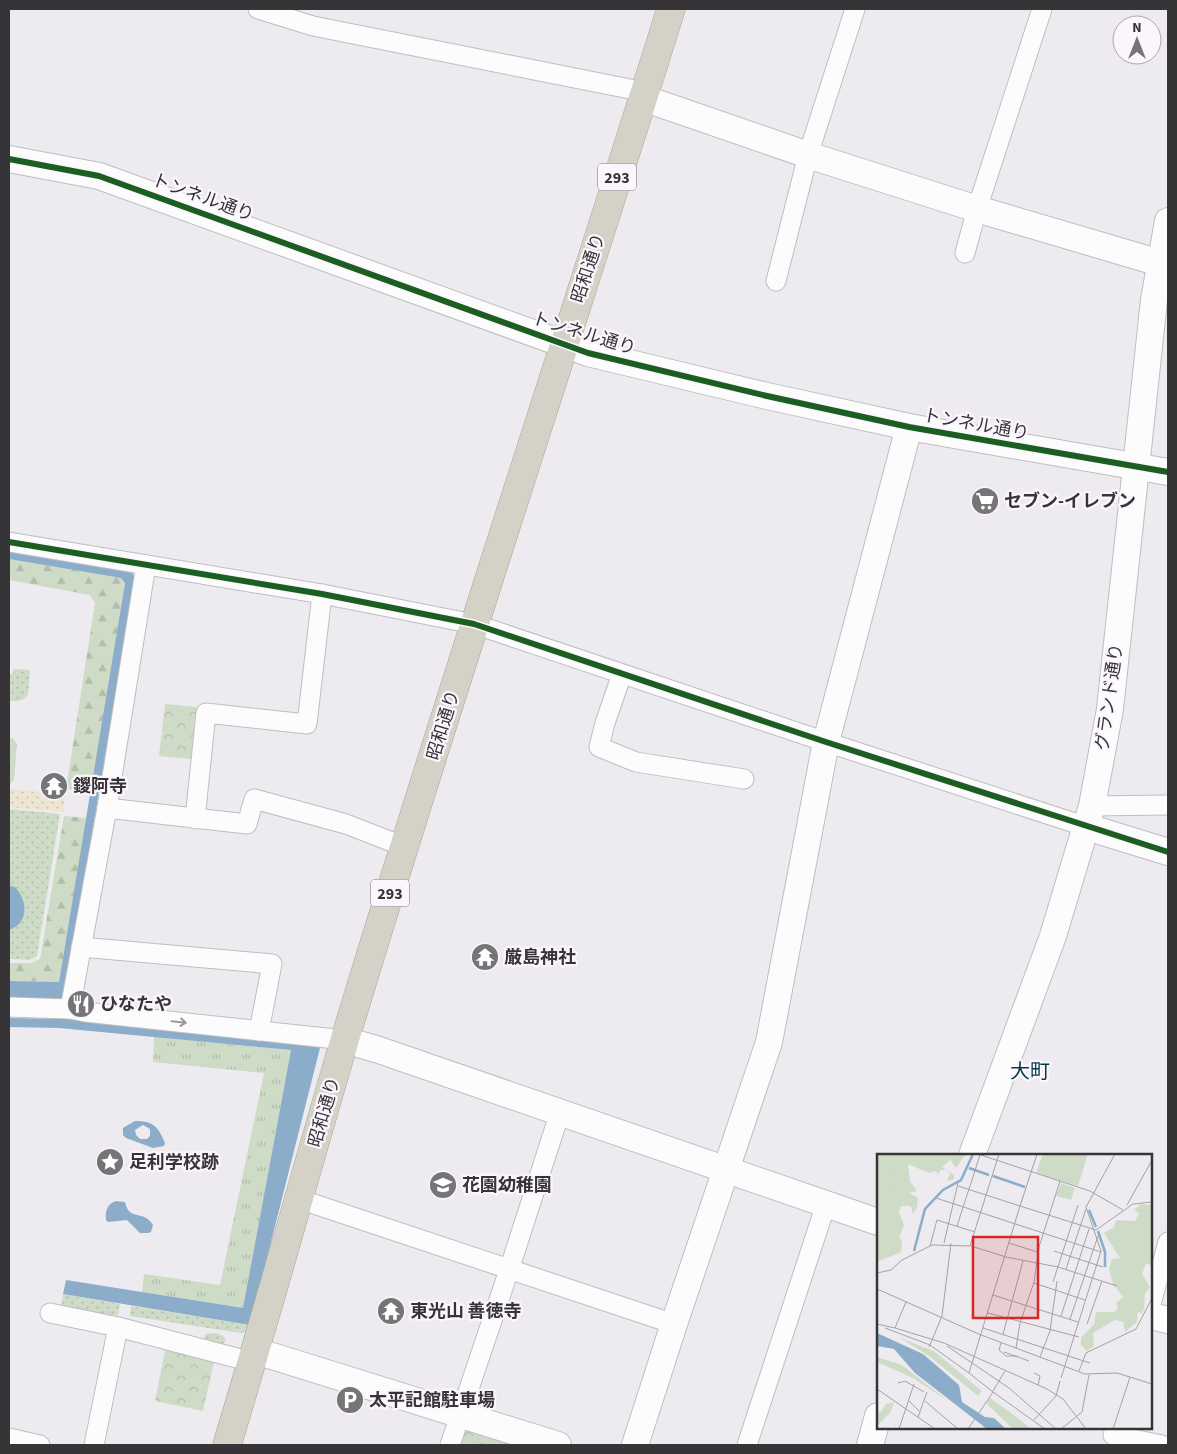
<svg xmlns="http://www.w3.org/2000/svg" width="1177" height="1454" viewBox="0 0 1177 1454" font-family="'Source Sans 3','Noto Sans JP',sans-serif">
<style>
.grass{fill:url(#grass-tufts)}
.forest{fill:url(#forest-firs)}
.sand{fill:url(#sand-dots)}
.park{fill:url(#park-crowns)}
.garden{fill:url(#garden-dots)}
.water{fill:#8cadc9;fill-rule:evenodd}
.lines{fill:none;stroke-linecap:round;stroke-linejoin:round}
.street-casing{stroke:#bfbdc1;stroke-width:21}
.secondary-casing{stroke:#bfbdc1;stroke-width:28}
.highway-casing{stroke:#a7a299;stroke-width:29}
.street{stroke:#fcfcfd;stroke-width:19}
.secondary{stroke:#fcfcfd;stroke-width:26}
.highway{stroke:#d4d2c7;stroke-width:28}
.cycleway-casing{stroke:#fbf6fe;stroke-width:9}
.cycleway{stroke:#1b5e20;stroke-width:6}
.oneway{stroke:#99989a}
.labels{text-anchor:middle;stroke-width:4.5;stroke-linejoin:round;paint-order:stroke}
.shield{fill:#fbf6fe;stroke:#716e73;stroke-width:1}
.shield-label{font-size:16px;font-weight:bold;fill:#363437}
.street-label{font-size:18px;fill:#363437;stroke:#fbf6fe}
.poi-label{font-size:18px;font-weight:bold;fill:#363437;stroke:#fbf6fe;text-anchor:start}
.quarter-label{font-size:20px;fill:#003948;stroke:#fbf6fe}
.inset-river{fill:none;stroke:#8cadc9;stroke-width:2.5}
.inset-road{fill:none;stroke:#a4a2a5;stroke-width:1}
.view{fill:#d62828;fill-opacity:0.15;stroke:#d62828;stroke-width:2.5}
.inset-edge{fill:none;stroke:#363437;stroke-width:2.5}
</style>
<defs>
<pattern id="grass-tufts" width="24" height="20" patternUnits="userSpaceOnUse" patternTransform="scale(1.25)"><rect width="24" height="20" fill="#cedcc7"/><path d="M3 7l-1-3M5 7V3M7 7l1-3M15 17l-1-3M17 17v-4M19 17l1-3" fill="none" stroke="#b2bdac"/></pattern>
<pattern id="forest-firs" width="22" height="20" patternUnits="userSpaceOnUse" patternTransform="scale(1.25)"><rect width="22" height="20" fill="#cedcc7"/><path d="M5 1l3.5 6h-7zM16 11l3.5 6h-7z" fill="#b2bdac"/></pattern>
<pattern id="sand-dots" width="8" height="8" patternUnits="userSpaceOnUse" patternTransform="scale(1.25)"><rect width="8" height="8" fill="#ece6d3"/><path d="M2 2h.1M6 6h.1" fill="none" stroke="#cbc6b6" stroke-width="1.8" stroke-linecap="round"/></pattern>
<pattern id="park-crowns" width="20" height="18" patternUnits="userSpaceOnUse" patternTransform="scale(1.25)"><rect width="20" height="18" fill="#cedcc7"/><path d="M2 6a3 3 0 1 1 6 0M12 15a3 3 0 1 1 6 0" fill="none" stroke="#b2bdac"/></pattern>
<pattern id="garden-dots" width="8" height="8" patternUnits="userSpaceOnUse" patternTransform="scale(1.25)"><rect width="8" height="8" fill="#cedcc7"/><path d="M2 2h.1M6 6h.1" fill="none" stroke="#b2bdac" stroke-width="1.8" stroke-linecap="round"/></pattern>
</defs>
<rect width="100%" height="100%" fill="#edebef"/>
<polygon class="grass" points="154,1037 291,1050 243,1309 142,1292 144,1274 220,1285 264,1073 153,1062"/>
<g class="forest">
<polygon points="9,559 121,578 125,583 91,791 66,789 95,603 90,595 9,580"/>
<polygon points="9,738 13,738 17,744 14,780 10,784 9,783"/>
<polygon points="64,816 87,818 59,982 9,981 9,963 31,963 40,959"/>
</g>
<polygon class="sand" points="9,789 65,794 64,812 9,807"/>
<g class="park">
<polygon points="165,704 197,707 191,759 159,756"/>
<polygon points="166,1346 215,1357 203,1411 155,1401"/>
<polygon points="475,1429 529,1445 460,1445 464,1432"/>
</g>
<g class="garden">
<path d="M13 669 30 670 28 694C24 702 17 701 9 701V674H13Z"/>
<polygon points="9,809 60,814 37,956 30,960 9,959"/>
<polygon points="63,1294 120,1304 118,1315 112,1315 111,1317 61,1311"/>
<polygon points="131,1306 250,1325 248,1331 241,1333 130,1316"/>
<polygon points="216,1333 223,1336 226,1340 220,1349 204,1345 203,1339 206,1334"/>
</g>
<g class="water">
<polygon points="9,549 132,571 135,579 65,993 61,1000 9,999 9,981 59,982 125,583 121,578 9,559"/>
<path d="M9 886 15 887C28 901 29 923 9 930Z"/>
<polygon points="9,1018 67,1019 321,1044 250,1325 63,1294 66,1280 243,1308 291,1050 59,1028 9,1027"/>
<path d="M135 1121C153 1121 158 1126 165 1143L164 1146 153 1148 126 1138 123 1135V1128ZM143 1125 150 1129V1136L147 1139H140L136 1135 135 1130Z"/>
<path d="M116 1201 125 1202C129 1222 144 1209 153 1225L151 1232 148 1233H140L127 1220 108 1222 106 1220C105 1211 107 1204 116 1201Z"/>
</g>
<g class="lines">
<defs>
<g id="street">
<polyline points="258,9 313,26 645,92"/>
<polyline points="965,253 977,209 1042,9"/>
<polyline points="776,281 808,155 855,9"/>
<polyline points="9,542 322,594 474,624 826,742 1087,827"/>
<polyline points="622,674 605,723 599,747 636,762 744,779"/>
<polyline points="1092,806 1168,805"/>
<polyline points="107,808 247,824 254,799 346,824 405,847"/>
<polyline points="195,819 206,713 307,724 322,594"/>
<polyline points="81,947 272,964 259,1031"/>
<polyline points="9,1007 70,1009 85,1012 345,1040"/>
<polyline points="70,1009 107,808 146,565"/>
<polyline points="299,1199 674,1324"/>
<polyline points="1151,1304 1168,1242"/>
<polyline points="50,1313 118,1327 252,1362"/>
<polyline points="1113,1435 1162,1445"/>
<polyline points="9,1438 40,1445"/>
<polyline points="94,1445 118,1327"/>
<polyline points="450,1445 509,1270 560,1112"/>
<polyline points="747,1445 826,1204"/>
</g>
<g id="secondary">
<polyline points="643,98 808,155 977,209 1160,263"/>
<polyline points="9,159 99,176 588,353 767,396 909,427 1168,472"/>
<polyline points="1087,827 1168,852"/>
<polyline points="345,1040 379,1050 878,1222"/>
<polyline points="972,1155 1053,936 1092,806 1110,709 1154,300 1168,221"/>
<polyline points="1151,1316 1168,1320"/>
<polyline points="256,1351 558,1445"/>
<polyline points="635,1445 674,1324 769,1042 826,742 909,427"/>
<polyline points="870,1445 878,1416"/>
</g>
<path id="highway" d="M227 1445C268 1310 305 1174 345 1039 449 694 564 352 671 9"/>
</defs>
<use href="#street" class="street-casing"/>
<use href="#secondary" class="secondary-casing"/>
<use href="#highway" class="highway-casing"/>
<use href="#street" class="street"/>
<use href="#secondary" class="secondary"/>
<use href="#highway" class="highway"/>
<defs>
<g id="cycleway">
<polyline points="9,159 99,176 588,353 767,396 909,427 1168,472"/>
<polyline points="9,542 322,594 474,624 826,742 1168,852"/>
</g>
</defs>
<use href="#cycleway" class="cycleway-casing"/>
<use href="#cycleway" class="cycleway"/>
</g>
<defs><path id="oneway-shaft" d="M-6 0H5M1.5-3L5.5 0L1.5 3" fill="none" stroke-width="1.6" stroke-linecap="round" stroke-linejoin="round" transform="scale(1.25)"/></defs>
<use class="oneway" href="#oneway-shaft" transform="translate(179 1022) rotate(6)"/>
<defs>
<symbol id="supermarket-disc" viewBox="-11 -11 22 22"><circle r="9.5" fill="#767477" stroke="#fbf6fe"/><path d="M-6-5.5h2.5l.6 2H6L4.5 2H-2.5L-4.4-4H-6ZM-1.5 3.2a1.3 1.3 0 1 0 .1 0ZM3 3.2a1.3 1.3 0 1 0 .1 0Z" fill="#fff"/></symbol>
<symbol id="temple-disc" viewBox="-11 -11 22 22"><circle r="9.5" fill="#767477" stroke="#fbf6fe"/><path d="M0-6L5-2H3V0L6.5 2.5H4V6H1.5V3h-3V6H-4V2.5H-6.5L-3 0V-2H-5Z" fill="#fff"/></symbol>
<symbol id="restaurant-disc" viewBox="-11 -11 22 22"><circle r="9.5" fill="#767477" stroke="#fbf6fe"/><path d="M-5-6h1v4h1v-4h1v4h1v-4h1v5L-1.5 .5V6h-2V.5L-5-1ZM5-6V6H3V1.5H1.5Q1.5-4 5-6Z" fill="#fff"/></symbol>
<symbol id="sight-disc" viewBox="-11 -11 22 22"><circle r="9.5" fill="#767477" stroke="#fbf6fe"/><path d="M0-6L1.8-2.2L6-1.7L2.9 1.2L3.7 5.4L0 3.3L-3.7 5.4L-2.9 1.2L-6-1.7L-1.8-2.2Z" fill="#fff"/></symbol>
<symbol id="school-disc" viewBox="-11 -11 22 22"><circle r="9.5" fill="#767477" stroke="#fbf6fe"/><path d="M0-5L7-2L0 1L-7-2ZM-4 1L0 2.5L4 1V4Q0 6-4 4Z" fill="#fff"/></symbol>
<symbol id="parking-disc" viewBox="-11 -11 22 22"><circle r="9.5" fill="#767477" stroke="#fbf6fe"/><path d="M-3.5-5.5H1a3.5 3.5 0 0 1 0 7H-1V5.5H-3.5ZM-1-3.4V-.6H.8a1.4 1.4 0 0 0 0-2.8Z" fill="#fff"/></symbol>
</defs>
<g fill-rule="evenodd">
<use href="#supermarket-disc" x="969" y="485" width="32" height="32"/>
<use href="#temple-disc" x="38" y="770" width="32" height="32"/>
<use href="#temple-disc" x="469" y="941" width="32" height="32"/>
<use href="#restaurant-disc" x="65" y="988" width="32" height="32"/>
<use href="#sight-disc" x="94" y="1146" width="32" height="32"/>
<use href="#school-disc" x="427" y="1169" width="32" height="32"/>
<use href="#temple-disc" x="375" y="1295" width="32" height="32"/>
<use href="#parking-disc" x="334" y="1384" width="32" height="32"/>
</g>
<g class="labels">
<g class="shield">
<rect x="598" y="163.5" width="38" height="27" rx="4"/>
<rect x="371" y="879.5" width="38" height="27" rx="4"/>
</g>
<g class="shield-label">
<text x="617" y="183">293</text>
<text x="390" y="899">293</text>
</g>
<g class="street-label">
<text transform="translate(203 197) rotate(20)" y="6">トンネル通り</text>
<text transform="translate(588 268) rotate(-72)" y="6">昭和通り</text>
<text transform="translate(584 333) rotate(17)" y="6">トンネル通り</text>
<text transform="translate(976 424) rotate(10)" y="6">トンネル通り</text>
<text transform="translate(1109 697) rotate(-82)" y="6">グランド通り</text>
<text transform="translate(443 725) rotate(-73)" y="6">昭和通り</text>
<text transform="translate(324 1112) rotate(-74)" y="6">昭和通り</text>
</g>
<g class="poi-label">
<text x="1004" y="507">セブン-イレブン</text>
<text x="73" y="792">鑁阿寺</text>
<text x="504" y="963">厳島神社</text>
<text x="100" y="1010">ひなたや</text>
<text x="129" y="1168">足利学校跡</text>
<text x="462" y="1191">花園幼稚園</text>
<text x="410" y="1317">東光山 善徳寺</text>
<text x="369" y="1406">太平記館駐車場</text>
</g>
<g class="quarter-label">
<text x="1030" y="1078">大町</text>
</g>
</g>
<g transform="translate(877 1154)">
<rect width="275" height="275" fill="#edebef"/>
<path d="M0 0H89L79 14 73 6 65 13 77 21V25L70 27 73 20 69 16H64L60 21V17L52 19 31 10 33 27 40 37 32 39 41 44 40 53 36 60 34 52H24L22 58 27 71 22 84 25 86 24 98 0 108V90L19 86 20 74 0 82ZM264 50 275 51V112L269 109 265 120 273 133 268 140 267 155 265 159 261 158 260 168 248 178 246 168 238 166 216 179 217 192 210 197 204 191V184L217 170 219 158H237L241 155 239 149 246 143 236 130 232 115 235 105 243 104 227 79 237 73 239 66 258 67 262 60 257 56ZM17 248 13 259 1 271 0 256 3 259 9 250Z" fill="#cedcc7"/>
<path d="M7 6 21 49 19 59 22 73 19 90 0 102V17ZM184 29 198 34 194 46 179 42ZM23 184 57 197 105 237 101 242 52 202ZM0 203 25 211 71 247 36 224 0 208Z" fill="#cedcc7"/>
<path d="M166 0H211L201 32 159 19ZM113 244 133 258 154 275H136L109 249Z" fill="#cedcc7"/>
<path d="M0 179 46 200 82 231 85 248 108 263 117 264 129 275H110L38 219 17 195 0 192Z" fill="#8cadc9"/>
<path class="inset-river" d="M92 14 112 21M116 22 148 33M212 56 219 73M221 77 228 98V113M37 97 48 55 66 36 84 26 96 0"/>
<path class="inset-road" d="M101 0 213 37 246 56M81 32 143 52 160 0M59 44 224 98M250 51 275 6M80 72 103 1M67 89 81 29M132 89 160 98M53 92 60 66 98 78M94 92 129 103 181 113 240 132M177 97 226 113M189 115 209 55M0 119 14 116 25 106 55 91 93 92 122 0M176 128 201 51M157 129 208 146M0 135 104 181 208 220 240 219 275 230M116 141 201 168M111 159 202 183M184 162 212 75M193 165 221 82M0 170 18 174 29 148M210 170 225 127M8 174 53 191 92 219M18 174 67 189 170 235 186 245 209 275M106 174 213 209M126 180 146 107M124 189 122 196 129 202H140M70 192 132 234 179 275M52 193 65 162 74 89M139 194 143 169 157 128 162 93 183 27M127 198 152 207M163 203 173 177 180 127M202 217 209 199 259 175 275 144M157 219 163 222 161 231M184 224 224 97 209 53 238 0M21 229 28 227 47 238M0 235 58 275M116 237 128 217M116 238 168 275M31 246 42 257M48 247 81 275M41 263 50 238M157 266 179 242 183 227M22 275 37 230M91 275 116 238 92 219 143 52 219 76 256 50 275 48M184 275 205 258 212 221M236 275 253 223"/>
<path class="view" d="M96 83H161V164H96Z"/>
<rect width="275" height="275" class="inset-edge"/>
</g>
<rect width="1177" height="1454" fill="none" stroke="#363437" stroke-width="20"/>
<g transform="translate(1137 40)"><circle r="24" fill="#fbf6fe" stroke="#aca8ae"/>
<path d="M0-4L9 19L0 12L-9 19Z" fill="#767477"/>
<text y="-8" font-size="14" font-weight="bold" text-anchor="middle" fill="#363437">N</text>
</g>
</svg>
